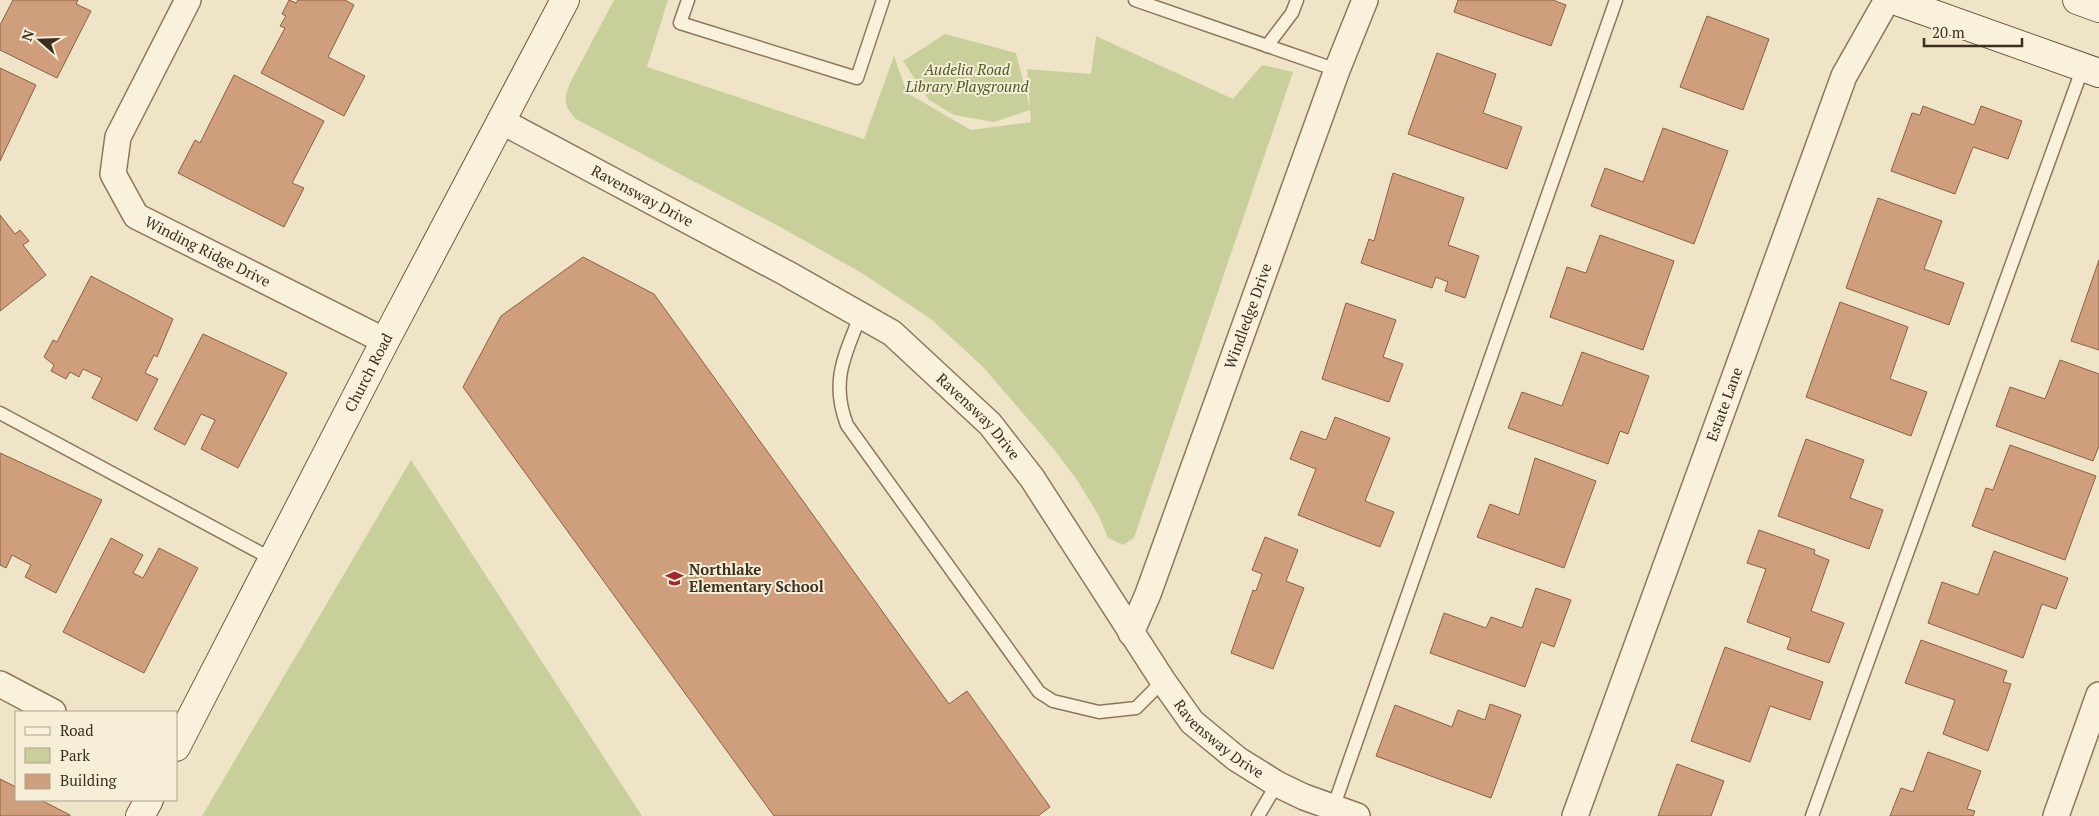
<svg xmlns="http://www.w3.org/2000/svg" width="2099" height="816" viewBox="0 0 2099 816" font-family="'PT Serif',serif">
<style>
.green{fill:#c9cf9b}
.building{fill:#cf9f7d;stroke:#8d5f41}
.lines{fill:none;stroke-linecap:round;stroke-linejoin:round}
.lane-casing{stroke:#8d765c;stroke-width:15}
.street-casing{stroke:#8d765c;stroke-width:28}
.secondary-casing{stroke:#6f573f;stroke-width:30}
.lane{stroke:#faf1dc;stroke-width:12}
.street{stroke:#faf1dc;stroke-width:25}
.secondary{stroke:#faf1dc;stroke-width:28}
.labels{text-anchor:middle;stroke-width:4;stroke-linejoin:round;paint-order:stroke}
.park-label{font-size:15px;font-style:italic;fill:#4d5a26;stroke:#f7eed8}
.street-label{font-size:15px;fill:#3d2e20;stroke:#f7eed8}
.poi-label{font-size:15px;font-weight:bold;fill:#3d2e20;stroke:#f7eed8;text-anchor:start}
</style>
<rect width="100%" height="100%" fill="#f0e4c8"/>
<g class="green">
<path d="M614 0H668L647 67 864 139 894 56 907 93 971 130 1031 122 1030 110 994 122 954 115 929 100 903 61 945 34 1016 53 1030 108 1027 69 1091 74 1096 36 1233 99 1262 65 1293 72 1134 538 1123 545 1108 538 1099 516 1077 480 1053 448 983 367 931 319 865 275 784 229 576 119C564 107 563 99 570 83Z"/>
<polygon points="411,460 642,816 202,816"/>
</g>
<g class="building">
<polygon points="13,0 78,0 76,4 91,11 57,78 0,50 0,25"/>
<polygon points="289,0 296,3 298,0 345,0 354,5 328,57 365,76 344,116 261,73 285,28 280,26 286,16 282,14"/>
<polygon points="1458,0 1553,0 1566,5 1551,46 1454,12"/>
<polygon points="1707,16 1769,39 1743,110 1680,87"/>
<polygon points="1437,53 1496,74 1483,113 1522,127 1507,169 1408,134"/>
<polygon points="0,68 36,85 0,161"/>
<polygon points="234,75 324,121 292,183 304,188 284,227 178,173 195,140 200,143"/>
<polygon points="1923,106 1974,125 1981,106 2022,121 2008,159 1973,147 1955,194 1891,171 1912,113 1920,115"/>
<polygon points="1663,128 1728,151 1694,244 1591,206 1605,168 1643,182"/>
<polygon points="1393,173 1464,198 1448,245 1479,256 1465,298 1445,291 1448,282 1436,277 1432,288 1361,263 1369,239 1374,241"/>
<polygon points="1878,198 1942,221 1924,269 1964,283 1949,325 1846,288"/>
<polygon points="0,215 15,234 20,230 29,241 23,245 46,275 0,311"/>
<polygon points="1600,235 1674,261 1643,350 1550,317 1567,267 1586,273"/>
<polygon points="583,257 654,294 949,704 967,691 1050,807 1038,816 774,816 463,387 501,316"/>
<polygon points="2099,260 2099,350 2071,341"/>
<polygon points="91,276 173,319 157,357 154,355 145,373 158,379 137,421 92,398 102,378 83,369 79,377 70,372 66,379 51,371 54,365 44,357 53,340 57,342"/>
<polygon points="1840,302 1908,327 1890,379 1927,392 1911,436 1806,397"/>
<polygon points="1346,303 1396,320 1383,357 1403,364 1389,402 1322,379"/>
<polygon points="203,334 287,373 238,468 201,449 215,420 201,414 185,445 154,429"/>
<polygon points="1582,352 1649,376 1628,434 1620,431 1608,464 1508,428 1522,392 1562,406"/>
<polygon points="2060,360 2099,374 2099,446 2093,461 1996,426 2010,387 2045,399"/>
<polygon points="1335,417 1390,438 1365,501 1394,512 1380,547 1298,515 1316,469 1290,459 1301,431 1326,440"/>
<polygon points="1806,439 1864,460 1850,498 1883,510 1869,549 1778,516"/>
<polygon points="2010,445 2096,476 2065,560 1972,526 1986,488 1993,490"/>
<polygon points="0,453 102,500 56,593 25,577 31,565 12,555 6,568 0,565"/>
<polygon points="1535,458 1596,481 1564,568 1477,537 1490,504 1519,515"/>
<polygon points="1759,530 1815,550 1814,554 1829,560 1811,611 1844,623 1829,663 1787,649 1791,638 1747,622 1766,569 1747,563"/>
<polygon points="1265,537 1298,550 1286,581 1304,588 1273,669 1231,653 1253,590 1256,591 1262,574 1252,570"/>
<polygon points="111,538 143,555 133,573 143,578 159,548 198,568 144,673 63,632"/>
<polygon points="1994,551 2068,578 2056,609 2042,604 2023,658 1928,623 1942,582 1978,595"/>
<polygon points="1536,588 1571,600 1554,647 1541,642 1525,687 1430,653 1444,613 1486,628 1491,617 1522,628"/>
<polygon points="1921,640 2007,671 2003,682 2011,684 1988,751 1943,734 1955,700 1905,683"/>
<polygon points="1725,647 1823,682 1810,720 1770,706 1750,762 1691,741"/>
<polygon points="1490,704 1521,715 1491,798 1376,756 1395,705 1452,727 1458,710 1485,720"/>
<polygon points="1928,752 1981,771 1967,809 1975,811 1973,816 1890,816 1901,788 1913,792"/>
<polygon points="1677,764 1724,781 1711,816 1658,816"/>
<polygon points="0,779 16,787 16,800 41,800 70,815 70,816 0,816"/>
</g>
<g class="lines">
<defs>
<g id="lane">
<polyline points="688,0 680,23 857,78 883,0"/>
<polyline points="1135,0 1337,70"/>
<polyline points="1267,46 1292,13 1297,0"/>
<path d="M861 314C845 355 830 381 847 425L1039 692 1053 701 1099 712 1136 708 1163 681"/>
<polyline points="0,413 272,559"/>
<polyline points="1332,811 1616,0"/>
<polyline points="1258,816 1277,784"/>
<polyline points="1812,816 2083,67"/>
</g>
<g id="street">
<path id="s1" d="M188 0 118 137 113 174 136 216 385 341"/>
<path id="s2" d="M501 121 786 273 892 333 990 424 1032 478 1163 681 1192 722 1237 759 1277 784 1304 797 1357 816"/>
<path id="s3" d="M1131 633 1148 594 1337 70 1365 0"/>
<polyline points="0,684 53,712"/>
<path id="s4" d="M1575 816 1844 76 1887 0"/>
<polyline points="2056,816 2099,695"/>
</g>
<g id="secondary">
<polyline points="1894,0 2099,73"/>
<polyline points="2077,0 2099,8"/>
<path id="s5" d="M176 747 385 341 565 0"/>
<polyline points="140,816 149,800"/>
</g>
</defs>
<use href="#lane" class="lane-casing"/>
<use href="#street" class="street-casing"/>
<use href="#secondary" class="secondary-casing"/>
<use href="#lane" class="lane"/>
<use href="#street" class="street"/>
<use href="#secondary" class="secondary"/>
</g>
<defs>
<symbol id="school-bare" viewBox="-9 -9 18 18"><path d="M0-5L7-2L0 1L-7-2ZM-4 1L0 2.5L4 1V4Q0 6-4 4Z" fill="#9e2a2b" stroke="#f7eed8" stroke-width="2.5" paint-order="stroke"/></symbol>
</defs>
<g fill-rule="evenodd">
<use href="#school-bare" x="662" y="566" width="25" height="25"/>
</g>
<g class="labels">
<g class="park-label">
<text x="967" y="75">Audelia Road<tspan x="967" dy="17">Library Playground</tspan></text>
</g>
<g class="street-label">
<text dy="5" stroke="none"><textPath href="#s2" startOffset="160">Ravensway Drive</textPath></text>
<text dy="5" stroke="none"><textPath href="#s1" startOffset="319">Winding Ridge Drive</textPath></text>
<text dy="5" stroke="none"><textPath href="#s3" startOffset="338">Windledge Drive</textPath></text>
<text dy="5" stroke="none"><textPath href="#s5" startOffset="421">Church Road</textPath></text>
<text dy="5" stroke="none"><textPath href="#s4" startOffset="438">Estate Lane</textPath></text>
<text dy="5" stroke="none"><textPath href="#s2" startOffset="565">Ravensway Drive</textPath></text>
<text dy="5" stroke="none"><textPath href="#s2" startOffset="970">Ravensway Drive</textPath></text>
</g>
<g class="poi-label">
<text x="689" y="575">Northlake<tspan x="689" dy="17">Elementary School</tspan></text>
</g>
</g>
<rect x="15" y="711" width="162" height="90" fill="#f7eed8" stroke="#ada18e"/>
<rect x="25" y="727" width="25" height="8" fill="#faf1dc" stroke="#ada18e"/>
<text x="60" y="736" font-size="15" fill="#3d2e20">Road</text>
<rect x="25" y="748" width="25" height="15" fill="#c9cf9b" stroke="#ada18e"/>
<text x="60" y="761" font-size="15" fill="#3d2e20">Park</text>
<rect x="25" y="774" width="25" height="15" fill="#cf9f7d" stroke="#ada18e"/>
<text x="60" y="786" font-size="15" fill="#3d2e20">Building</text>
<g transform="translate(40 40) rotate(290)" stroke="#f7eed8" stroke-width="4" paint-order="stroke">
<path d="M0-4L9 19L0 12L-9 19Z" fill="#3d2e20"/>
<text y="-8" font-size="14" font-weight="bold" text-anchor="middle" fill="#3d2e20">N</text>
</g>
<path d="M1924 38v8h98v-8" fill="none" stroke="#3d2e20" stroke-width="2.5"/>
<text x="1932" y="38" font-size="15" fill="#3d2e20" stroke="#f7eed8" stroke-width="4" paint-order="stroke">20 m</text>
</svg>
